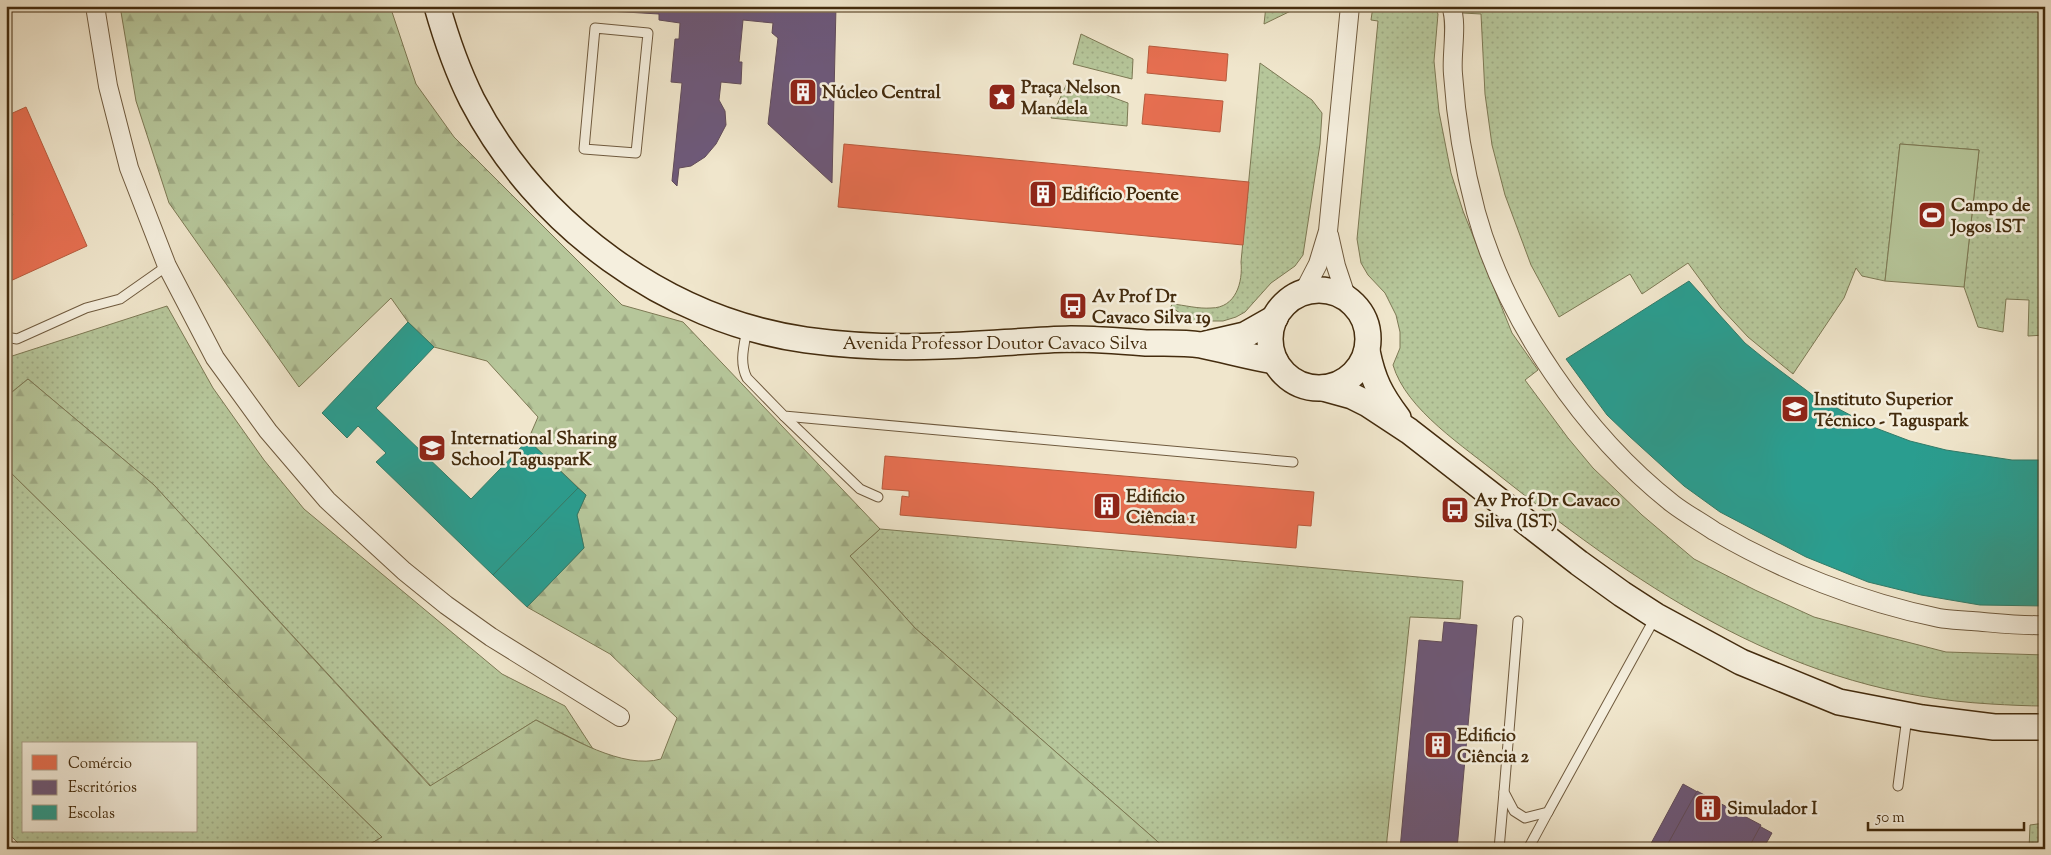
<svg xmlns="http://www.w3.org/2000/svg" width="2051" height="855" viewBox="0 0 2051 855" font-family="'Sorts Mill Goudy',serif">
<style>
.grass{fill:url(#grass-dots);stroke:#7d7954;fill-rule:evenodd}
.forest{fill:url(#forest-firs);stroke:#7d7954}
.pitch{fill:#b6c69a;stroke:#7d7954}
.shops{fill:#e76f51;stroke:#b65b3d}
.offices{fill:#6d597a;stroke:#614c5a}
.schools{fill:#2a9d8f;stroke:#327b68}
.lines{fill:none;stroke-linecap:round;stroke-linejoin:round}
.lane-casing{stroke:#6f5a3e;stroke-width:11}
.street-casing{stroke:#6f5a3e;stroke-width:20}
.secondary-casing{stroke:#442c0e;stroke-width:28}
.lane{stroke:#f5efde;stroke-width:9}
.street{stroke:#f5efde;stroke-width:18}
.secondary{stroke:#f5efde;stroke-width:25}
.labels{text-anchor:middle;stroke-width:5;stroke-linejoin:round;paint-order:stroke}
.poi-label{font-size:18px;font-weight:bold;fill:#442c0e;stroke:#f5efde;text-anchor:start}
.street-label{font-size:18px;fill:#442c0e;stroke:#f5efde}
</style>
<defs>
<pattern id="grass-dots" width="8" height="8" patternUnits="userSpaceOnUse" patternTransform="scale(1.25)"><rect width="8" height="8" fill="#b6c69a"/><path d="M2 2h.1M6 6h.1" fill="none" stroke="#9eaa84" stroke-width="1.8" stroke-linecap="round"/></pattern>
<pattern id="forest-firs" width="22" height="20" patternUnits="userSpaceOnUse" patternTransform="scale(1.25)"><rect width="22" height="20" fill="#b6c69a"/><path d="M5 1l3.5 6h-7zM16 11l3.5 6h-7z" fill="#9eaa84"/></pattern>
</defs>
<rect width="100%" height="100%" fill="#f0e6cc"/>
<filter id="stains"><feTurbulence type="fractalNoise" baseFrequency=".004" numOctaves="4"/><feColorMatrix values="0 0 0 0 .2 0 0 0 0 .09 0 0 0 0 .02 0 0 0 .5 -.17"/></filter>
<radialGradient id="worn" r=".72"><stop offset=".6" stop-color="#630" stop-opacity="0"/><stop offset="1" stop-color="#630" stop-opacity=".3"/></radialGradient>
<g class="grass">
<polygon points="1266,6 1301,6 1264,24"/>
<path d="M1373 6H1434L1438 14 1434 61 1439 112 1451 173 1463 211 1512 333 1538 370 1525 380 1568 438 1593 468 1642 515 1694 559 1755 590 1814 617 1876 634 1946 652 2045 655V706C2027 706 2009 705 1991 704 1795 693 1649 594 1500 476 1465 447 1406 410 1393 365L1400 348V332L1396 315 1385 293 1368 275 1361 263 1357 239 1378 21 1371 20Z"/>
<polygon points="1463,6 2045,6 2045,335 2028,336 2029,300 2006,299 2003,332 1978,327 1964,287 1979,150 1900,144 1885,281 1862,276 1856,268 1844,298 1793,374 1748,337 1721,308 1688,263 1642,294 1630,274 1559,317 1531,265 1505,195 1492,145 1485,94 1481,14 1463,13"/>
<polygon points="1081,34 1133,59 1132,79 1073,64"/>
<path d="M1260 63 1312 100 1322 113 1320 144 1303 255 1295 266 1271 283 1245 312 1236 317 1223 321H1192L1171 307 1172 304C1184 305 1198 309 1211 308 1236 308 1243 282 1241 262Z"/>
<polygon points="1068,81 1128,103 1127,126 1051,118"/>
<polygon points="167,306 213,388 264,460 304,509 502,674 565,706 593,749 536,720 431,786 154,485 28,379 6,397 6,358"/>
<path d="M6 468 382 837 362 849H24L6 831ZM24 744H196V831H24Z"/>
<polygon points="880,529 1463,581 1460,619 1410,617 1386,849 1166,849 915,628 850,556"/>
<polygon points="2045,823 2045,849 2029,849 2030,825"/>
</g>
<path class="forest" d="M120 6H390L416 84 454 137 622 305 683 322 880 529 850 556 915 628 1166 849H362L382 837 6 468V397L28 379 154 485 430 786 536 720C569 737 623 770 661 759L677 718 610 654 527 607 584 548 577 515 586 495 528 440 538 417 487 361 434 347 408 322 391 298 299 387 169 203 136 101Z"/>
<polygon class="pitch" points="1900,144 1979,150 1964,287 1885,281"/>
<g class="shops">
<polygon points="1149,46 1228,54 1226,81 1147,73"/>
<polygon points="1145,94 1223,101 1220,132 1142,124"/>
<polygon points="26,107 87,246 6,283 6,218 13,215 9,206 6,207 6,116"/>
<polygon points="844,144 1249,182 1243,245 838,207"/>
<polygon points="885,456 1314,492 1311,526 1298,525 1296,548 900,515 902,496 909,497 909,491 882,489"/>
</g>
<g class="offices">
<polygon points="524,6 836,6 832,183 768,124 778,38 772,33 773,23 743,20 739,62 742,62 741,84 721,82 719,100 725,111 726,125 716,144 705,157 691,166 679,168 677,186 672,181 682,83 671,82 675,39 679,39 680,23 659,20 659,14"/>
<polygon points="1444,622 1477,625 1457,849 1400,849 1419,640 1442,642"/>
<polygon points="1683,784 1772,833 1763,849 1648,849"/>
<polygon points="1697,791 1761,825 1748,849 1665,849"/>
</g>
<g class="schools">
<polygon points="1689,281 1745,343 1766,360 1814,396 1873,427 1910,441 1946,450 2012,460 2045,460 2045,606 1980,605 1921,595 1868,582 1806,557 1720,512 1684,486 1629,436 1607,415 1566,359"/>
<polygon points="408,322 434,347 376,408 471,499 528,440 578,488 493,575 376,462 386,453 358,426 347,438 322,413"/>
<polygon points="578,488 586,495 577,515 584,548 527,607 493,575"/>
</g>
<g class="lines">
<defs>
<g id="lane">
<polygon points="595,28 648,33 636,153 584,149"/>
<path d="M747 329C744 346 739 362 747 378L784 416 1293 462"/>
<polyline points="6,337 17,339 86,308 120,299 167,266"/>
<polyline points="784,416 860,489 878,497"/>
<polyline points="1518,621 1504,792 1514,811 1525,818 1548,812 1656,616"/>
<polyline points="1898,786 1907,717"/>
<polyline points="1499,849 1504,792"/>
<polyline points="1528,849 1548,812"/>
</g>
<g id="street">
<polyline points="95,6 108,86 129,168 167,266 215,358 268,431 327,500 404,571 446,605 491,637 620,717"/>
<path d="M1451 6C1458 24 1451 54 1453 74 1456 120 1464 167 1476 212 1506 321 1585 435 1673 504 1686 514 1701 522 1714 531 1782 571 1861 602 1939 618 1949 620 1961 620 1972 621 1997 623 2020 626 2045 625"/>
<polyline points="1329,235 1336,266 1347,299"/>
<polyline points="1303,293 1318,264 1328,231 1350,6"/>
</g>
<g id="secondary">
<path d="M437 6C446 38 457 70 472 100 537 225 666 320 806 340 850 346 896 348 941 346 984 345 1027 340 1071 339 1096 339 1121 341 1146 343 1164 343 1183 342 1201 345 1226 350 1250 357 1275 361"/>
<circle cx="1319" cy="339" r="49"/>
<polyline points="1206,344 1245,335 1275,318"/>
<path d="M1367 351C1373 380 1380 394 1398 418"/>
<polyline points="1323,388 1352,396 1368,404 1409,431 1579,563 1622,594 1656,616 1741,662 1839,702 1922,718 1994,727 2045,727"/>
</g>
</defs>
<use href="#lane" class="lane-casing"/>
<use href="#street" class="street-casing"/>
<use href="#secondary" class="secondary-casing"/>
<use href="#lane" class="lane"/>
<use href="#street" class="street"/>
<use href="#secondary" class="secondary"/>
</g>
<defs>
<symbol id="building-square" viewBox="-11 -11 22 22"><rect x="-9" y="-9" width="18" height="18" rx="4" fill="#8f2418" stroke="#f5efde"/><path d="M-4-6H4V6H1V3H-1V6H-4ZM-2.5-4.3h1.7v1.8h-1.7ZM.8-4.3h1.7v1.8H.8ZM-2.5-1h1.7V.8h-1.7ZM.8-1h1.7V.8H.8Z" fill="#fff"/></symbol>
<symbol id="sight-square" viewBox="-11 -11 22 22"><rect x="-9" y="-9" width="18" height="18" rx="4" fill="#8f2418" stroke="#f5efde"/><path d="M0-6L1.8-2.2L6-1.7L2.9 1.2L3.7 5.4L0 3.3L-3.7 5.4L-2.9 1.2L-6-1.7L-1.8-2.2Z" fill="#fff"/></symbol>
<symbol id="stadium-square" viewBox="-11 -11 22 22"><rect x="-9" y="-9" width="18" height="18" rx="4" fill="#8f2418" stroke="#f5efde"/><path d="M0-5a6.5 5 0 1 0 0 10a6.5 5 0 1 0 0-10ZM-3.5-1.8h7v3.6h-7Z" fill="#fff"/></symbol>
<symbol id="bus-square" viewBox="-11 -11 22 22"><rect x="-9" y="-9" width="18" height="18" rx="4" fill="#8f2418" stroke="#f5efde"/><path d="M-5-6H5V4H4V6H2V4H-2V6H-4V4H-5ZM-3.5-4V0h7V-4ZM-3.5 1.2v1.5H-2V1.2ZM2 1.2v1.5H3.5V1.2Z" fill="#fff"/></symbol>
<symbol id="university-square" viewBox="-11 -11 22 22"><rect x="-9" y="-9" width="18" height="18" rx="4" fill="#8f2418" stroke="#f5efde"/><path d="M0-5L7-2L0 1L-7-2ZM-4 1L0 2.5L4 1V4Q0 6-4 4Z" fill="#fff"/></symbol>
<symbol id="school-square" viewBox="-11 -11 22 22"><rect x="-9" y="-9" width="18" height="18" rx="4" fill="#8f2418" stroke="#f5efde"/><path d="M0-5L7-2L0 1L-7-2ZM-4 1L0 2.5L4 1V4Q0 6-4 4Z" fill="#fff"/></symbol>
</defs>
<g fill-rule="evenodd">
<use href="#building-square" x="787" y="76" width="32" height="32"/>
<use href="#sight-square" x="986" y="81" width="32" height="32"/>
<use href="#building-square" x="1027" y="178" width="32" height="32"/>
<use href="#stadium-square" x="1916" y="199" width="32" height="32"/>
<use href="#bus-square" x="1057" y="290" width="32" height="32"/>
<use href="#university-square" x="1779" y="393" width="32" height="32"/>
<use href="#school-square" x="416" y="432" width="32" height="32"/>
<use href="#building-square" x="1091" y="490" width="32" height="32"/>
<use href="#bus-square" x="1439" y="494" width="32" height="32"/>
<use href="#building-square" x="1422" y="729" width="32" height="32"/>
<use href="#building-square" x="1692" y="792" width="32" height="32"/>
</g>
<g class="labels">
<g class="poi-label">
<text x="1021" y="93">Praça Nelson<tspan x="1021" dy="21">Mandela</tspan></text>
<text x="822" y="98">Núcleo Central</text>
<text x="1062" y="200">Edifício Poente</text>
<text x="1951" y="211">Campo de<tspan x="1951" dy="21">Jogos IST</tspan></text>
<text x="1092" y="302">Av Prof Dr<tspan x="1092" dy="21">Cavaco Silva 19</tspan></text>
<text x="1814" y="405">Instituto Superior<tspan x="1814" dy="21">Técnico - Taguspark</tspan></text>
<text x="451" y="444">International Sharing<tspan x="451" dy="21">School TagusparK</tspan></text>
<text x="1126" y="502">Edificio<tspan x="1126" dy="21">Ciência 1</tspan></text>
<text x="1474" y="506">Av Prof Dr Cavaco<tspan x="1474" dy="21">Silva (IST)</tspan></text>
<text x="1457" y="741">Edificio<tspan x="1457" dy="21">Ciência 2</tspan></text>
<text x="1727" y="814">Simulador I</text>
</g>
<g class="street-label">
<text x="995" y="349">Avenida Professor Doutor Cavaco Silva</text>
</g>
</g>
<rect width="2051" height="855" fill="none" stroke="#f0e6cc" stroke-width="25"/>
<rect x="8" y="8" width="2036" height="840" fill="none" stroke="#442c0e" stroke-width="2.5"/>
<rect x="12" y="12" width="2026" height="830" fill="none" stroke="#442c0e"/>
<rect x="22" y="742" width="175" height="90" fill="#f5efde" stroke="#aea18b"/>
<rect x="32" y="755" width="25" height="15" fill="#e76f51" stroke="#aea18b"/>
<text x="68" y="768" font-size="15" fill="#442c0e">Comércio</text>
<rect x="32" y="780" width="25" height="15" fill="#6d597a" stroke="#aea18b"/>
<text x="68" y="792" font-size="15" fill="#442c0e">Escritórios</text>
<rect x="32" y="805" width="25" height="15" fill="#2a9d8f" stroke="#aea18b"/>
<text x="68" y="818" font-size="15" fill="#442c0e">Escolas</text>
<path d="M1868 822v8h156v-8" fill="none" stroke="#442c0e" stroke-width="2.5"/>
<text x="1876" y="822" font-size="15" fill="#442c0e" stroke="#f5efde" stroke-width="4" paint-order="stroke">50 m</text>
<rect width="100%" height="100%" filter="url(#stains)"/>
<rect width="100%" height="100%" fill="url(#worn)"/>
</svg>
